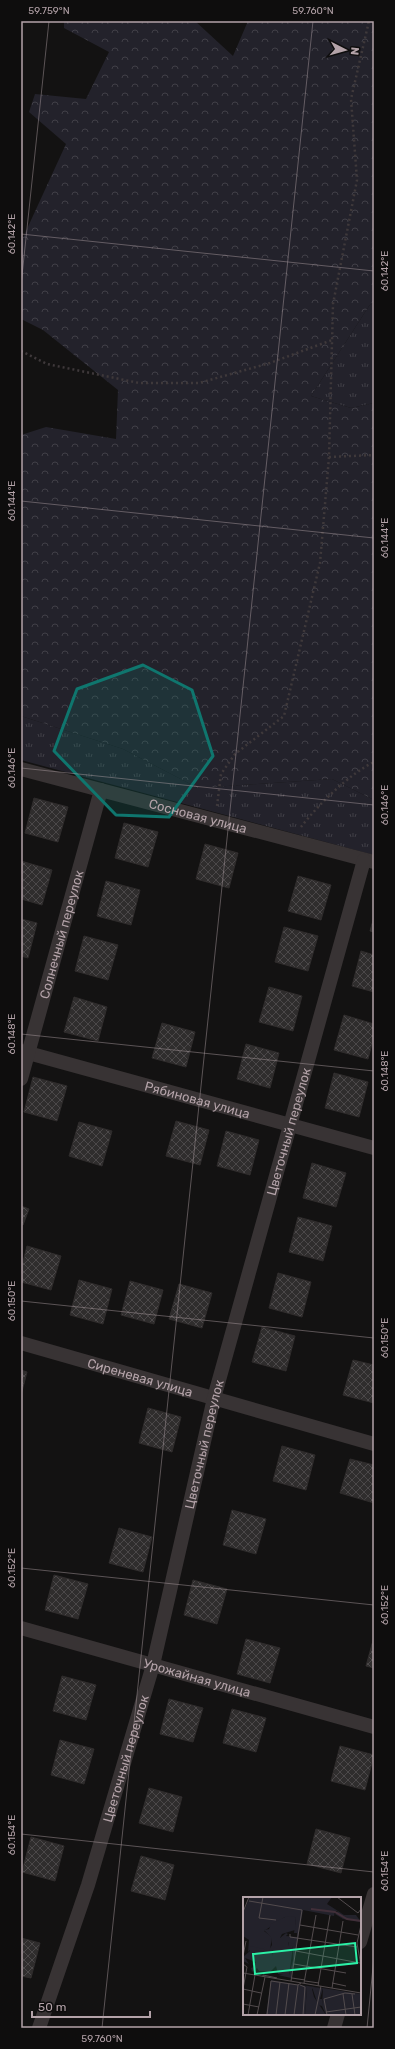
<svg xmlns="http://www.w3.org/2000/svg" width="395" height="2049" viewBox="0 0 395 2049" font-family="Rubik,sans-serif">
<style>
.grass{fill:url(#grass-tufts)}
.forest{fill:url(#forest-crowns)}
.building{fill:url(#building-cross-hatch);stroke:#2f2c2c}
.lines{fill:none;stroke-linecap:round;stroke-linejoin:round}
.path{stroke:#3f393b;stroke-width:2.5;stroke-dasharray:2 3;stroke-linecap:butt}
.street{stroke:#383334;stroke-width:14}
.marked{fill:#0f766e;fill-opacity:0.2;stroke:#0f766e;stroke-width:3;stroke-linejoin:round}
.ticks{fill:none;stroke:#b4a3a9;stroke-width:1;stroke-opacity:0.45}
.labels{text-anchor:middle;stroke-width:3.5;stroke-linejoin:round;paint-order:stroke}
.street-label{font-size:13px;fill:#b4a3a9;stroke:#0e0d0d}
.inset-river{fill:none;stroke:#412f39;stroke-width:2}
.inset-road{fill:none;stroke:#534c4e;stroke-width:1}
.view{fill:#2cf1a7;fill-opacity:0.15;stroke:#2cf1a7;stroke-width:2}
.inset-edge{fill:none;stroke:#b4a3a9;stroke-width:2}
.neatline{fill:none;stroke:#b4a3a9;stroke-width:1.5}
.ticks-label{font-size:10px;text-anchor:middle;fill:#b4a3a9}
</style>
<defs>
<pattern id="grass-tufts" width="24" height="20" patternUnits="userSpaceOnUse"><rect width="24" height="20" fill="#23222b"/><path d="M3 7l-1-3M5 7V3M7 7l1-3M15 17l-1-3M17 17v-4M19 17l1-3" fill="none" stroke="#413f47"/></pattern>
<pattern id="forest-crowns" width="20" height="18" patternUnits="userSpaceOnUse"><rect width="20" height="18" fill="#23222b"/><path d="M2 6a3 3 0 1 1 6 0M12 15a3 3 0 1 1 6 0" fill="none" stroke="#413f47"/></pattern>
<pattern id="building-cross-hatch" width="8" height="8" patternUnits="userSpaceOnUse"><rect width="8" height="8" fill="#2f2d2d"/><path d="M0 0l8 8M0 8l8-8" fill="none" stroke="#4b4849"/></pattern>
</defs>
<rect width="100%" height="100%" fill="#131212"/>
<g class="grass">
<polygon points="374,302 374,403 351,408 311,396 369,306"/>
<polygon points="21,716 123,749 198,788 332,779 374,800 374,855 21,760"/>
</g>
<polygon class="forest" points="64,21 195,21 233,56 248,21 374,21 374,302 369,306 311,396 351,408 374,403 374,800 332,779 198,788 123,749 21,716 21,435 46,427 116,439 118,390 43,330 21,319 21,242 66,144 29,112 35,94 86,99 109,52 64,28"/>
<g class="building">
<polygon points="34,798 68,807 58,842 25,833"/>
<polygon points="124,823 158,832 148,867 115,858"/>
<polygon points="205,844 238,853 229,888 196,879"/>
<polygon points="21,861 52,870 42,905 21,899"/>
<polygon points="298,876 331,885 321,920 288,911"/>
<polygon points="106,881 140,890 131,925 97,916"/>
<polygon points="374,917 374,932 370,931"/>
<polygon points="21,919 37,923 28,958 21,956"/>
<polygon points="284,927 318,936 308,971 275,962"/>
<polygon points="84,936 118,945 108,980 75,971"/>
<polygon points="361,951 374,955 374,992 352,986"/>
<polygon points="269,987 302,996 293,1031 259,1022"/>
<polygon points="74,997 107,1007 98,1041 64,1032"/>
<polygon points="344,1015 374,1024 374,1036 368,1059 334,1050"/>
<polygon points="162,1023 195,1032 186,1067 152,1058"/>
<polygon points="246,1044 279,1053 270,1088 237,1079"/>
<polygon points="334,1073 368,1082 359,1117 325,1108"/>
<polygon points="33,1077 67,1086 57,1121 24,1112"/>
<polygon points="176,1121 209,1130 200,1165 166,1156"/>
<polygon points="79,1122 112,1131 102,1166 69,1156"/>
<polygon points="226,1131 259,1140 250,1175 217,1166"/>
<polygon points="312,1163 346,1173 336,1207 303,1198"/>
<polygon points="21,1206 29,1209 23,1225 21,1224"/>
<polygon points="298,1217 332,1226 323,1261 289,1252"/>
<polygon points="27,1246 61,1256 51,1290 21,1282 21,1270"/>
<polygon points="278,1273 311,1282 302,1317 269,1308"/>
<polygon points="79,1280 112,1289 103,1324 70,1315"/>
<polygon points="130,1281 163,1290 154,1324 121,1315"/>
<polygon points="179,1284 212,1293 202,1328 169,1319"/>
<polygon points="262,1327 295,1336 286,1371 252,1362"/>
<polygon points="353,1360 374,1365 374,1403 343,1395"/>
<polygon points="21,1370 27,1372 21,1395"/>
<polygon points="148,1408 181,1417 172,1452 139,1443"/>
<polygon points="282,1446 315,1455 306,1490 273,1481"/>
<polygon points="350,1459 374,1465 374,1503 340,1493"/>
<polygon points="232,1510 266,1519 256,1554 223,1545"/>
<polygon points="119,1528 152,1537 143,1572 109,1563"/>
<polygon points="54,1575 88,1584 78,1619 45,1610"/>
<polygon points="193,1580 227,1589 217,1624 184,1615"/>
<polygon points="374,1637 374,1668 366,1666"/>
<polygon points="246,1639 280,1648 270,1683 237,1674"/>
<polygon points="62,1676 96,1685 86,1720 53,1711"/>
<polygon points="169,1699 203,1708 193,1742 160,1734"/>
<polygon points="232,1709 266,1718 256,1752 223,1743"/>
<polygon points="60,1740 94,1749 84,1784 51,1775"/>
<polygon points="340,1746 374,1755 365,1790 331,1781"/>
<polygon points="149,1788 182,1797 173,1832 139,1823"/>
<polygon points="316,1829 350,1838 341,1873 307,1864"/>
<polygon points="31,1837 64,1846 55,1881 22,1872"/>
<polygon points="141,1856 174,1865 165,1900 131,1891"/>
<polygon points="21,1938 40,1943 31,1978 21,1976"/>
</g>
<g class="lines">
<g class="path">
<polyline points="21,351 47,364 139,383 199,383 270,363 332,340"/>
<polyline points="329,457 374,455"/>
<polyline points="217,806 221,774 235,754 284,716 320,563 329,457 333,304 357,180 351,99 369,21"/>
<path d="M301 827C318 805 349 774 374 762"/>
</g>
<g class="street">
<path id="s1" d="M21 769 374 862"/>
<path id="s2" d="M21 1051 374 1148"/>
<path id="s3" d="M21 1079 101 790"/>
<path id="s4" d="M21 1343 374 1444"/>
<path id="s5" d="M21 1628 374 1727"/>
<polyline points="360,1942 374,1894"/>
<path id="s6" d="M39 2028 88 1885 153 1665 214 1398 364 860"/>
<polyline points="334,2028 338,2014"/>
</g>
</g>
<path class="marked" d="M143 665 192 690 213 756 169 817 116 815 54 751 77 689Z"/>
<path class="ticks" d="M21 234 374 271M21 285 49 21M21 501 374 538M21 768 374 805M21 1034 374 1071M21 1301 374 1338M21 1568 374 1605M21 1834 374 1872M102 2028 313 21M367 2028 374 1957"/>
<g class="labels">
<g class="street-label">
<text dy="5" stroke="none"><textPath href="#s1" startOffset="183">Сосновая улица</textPath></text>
<text dy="5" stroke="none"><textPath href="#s3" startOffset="150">Солнечный переулок</textPath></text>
<text dy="5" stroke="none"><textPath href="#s2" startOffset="183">Рябиновая улица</textPath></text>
<text dy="5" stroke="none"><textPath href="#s6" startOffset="931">Цветочный переулок</textPath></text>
<text dy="5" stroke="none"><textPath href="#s4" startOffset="124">Сиреневая улица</textPath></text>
<text dy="5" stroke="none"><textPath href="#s6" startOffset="607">Цветочный переулок</textPath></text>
<text dy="5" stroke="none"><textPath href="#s5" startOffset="183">Урожайная улица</textPath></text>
<text dy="5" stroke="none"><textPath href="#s6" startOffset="283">Цветочный переулок</textPath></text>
</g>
</g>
<g transform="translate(243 1897)">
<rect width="118" height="118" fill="#131212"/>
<path d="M7 0H89L84 7 95 14H92L91 19 60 13 48 81 35 78H46L50 63V49H46L45 44 49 41H37L43 36 45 37 43 39 54 40V36H51L53 21 42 20 21 34 29 40 27 53H29L30 59 8 52 5 55 6 43 0 39V16ZM69 90 80 91 77 102H79V109L75 108Z" fill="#23222b"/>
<path d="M95 14 101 18H113L118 25 100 22 92 17ZM42 20 50 19 53 21 52 33 39 37 37 41H53L51 47 45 45 46 49H50L46 79 35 77 33 69 27 75 16 74 14 71 9 75 8 71 11 70 8 65 11 68 13 65 2 61 6 67 0 64V60L7 54V49L21 52 30 59 29 53H26L29 48 28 40 21 33 26 32 28 27ZM59 88 72 90 69 92 71 100 83 118H62L64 89Z" fill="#23222b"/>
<path d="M28 83 64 89 62 118H23ZM80 91 118 97V118H83L79 109Z" fill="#23222b"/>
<path class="inset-river" d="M68 12 92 15 104 22 118 24"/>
<path class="inset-road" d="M20 0 16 21 33 23M94 0 115 16 118 12M6 4 59 13 48 84M0 15 6 0M57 28 115 38M118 28 114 46 118 69M47 37V40L114 50M53 54 117 66M0 59 3 44M0 67 4 70 0 92M51 67 103 76M0 76 118 96M20 80V78L34 81M49 81 62 83M62 84 76 86M61 86 73 18M89 86 103 89M57 88 62 90 60 118M75 89 87 18M89 91 100 24M0 92 18 96M100 97 103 118M109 97 112 118M0 107 16 110M83 115 118 110M5 118 12 78M14 118 22 80M24 118 28 84 55 88M33 118 37 85M42 118 46 86M51 118 55 88 58 86M72 118 78 89M84 118 81 102 102 96 112 97"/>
<path class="view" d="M112 46 114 66 12 77 10 57Z"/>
<rect width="118" height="118" class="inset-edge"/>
</g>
<rect width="395" height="2049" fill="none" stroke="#0e0d0d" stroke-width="44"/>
<g transform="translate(345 50) rotate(96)" stroke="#0e0d0d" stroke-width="3" paint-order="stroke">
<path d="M0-3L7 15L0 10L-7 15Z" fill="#b4a3a9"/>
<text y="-6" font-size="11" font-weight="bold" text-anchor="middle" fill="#b4a3a9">N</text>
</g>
<path d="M32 2011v6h118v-6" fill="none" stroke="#b4a3a9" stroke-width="2"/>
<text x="38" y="2011" font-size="12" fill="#b4a3a9" stroke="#0e0d0d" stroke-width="3" paint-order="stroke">50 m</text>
<rect x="22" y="22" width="351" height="2005" class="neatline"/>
<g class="ticks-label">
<text x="49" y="14">59.759°N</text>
<text x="313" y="14">59.760°N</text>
<text transform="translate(11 234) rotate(-90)" y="4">60.142°E</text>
<text transform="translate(384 271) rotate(-90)" y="4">60.142°E</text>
<text transform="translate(11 501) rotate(-90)" y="4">60.144°E</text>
<text transform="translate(384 538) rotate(-90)" y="4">60.144°E</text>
<text transform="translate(11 768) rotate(-90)" y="4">60.146°E</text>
<text transform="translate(384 805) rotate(-90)" y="4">60.146°E</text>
<text transform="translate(11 1034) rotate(-90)" y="4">60.148°E</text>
<text transform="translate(384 1071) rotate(-90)" y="4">60.148°E</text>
<text transform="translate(11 1301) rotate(-90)" y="4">60.150°E</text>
<text transform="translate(384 1338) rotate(-90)" y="4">60.150°E</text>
<text transform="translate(11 1568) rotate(-90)" y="4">60.152°E</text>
<text transform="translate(384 1605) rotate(-90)" y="4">60.152°E</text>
<text transform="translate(11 1835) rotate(-90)" y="4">60.154°E</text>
<text transform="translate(384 1871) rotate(-90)" y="4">60.154°E</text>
<text x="102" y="2042">59.760°N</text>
</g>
</svg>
